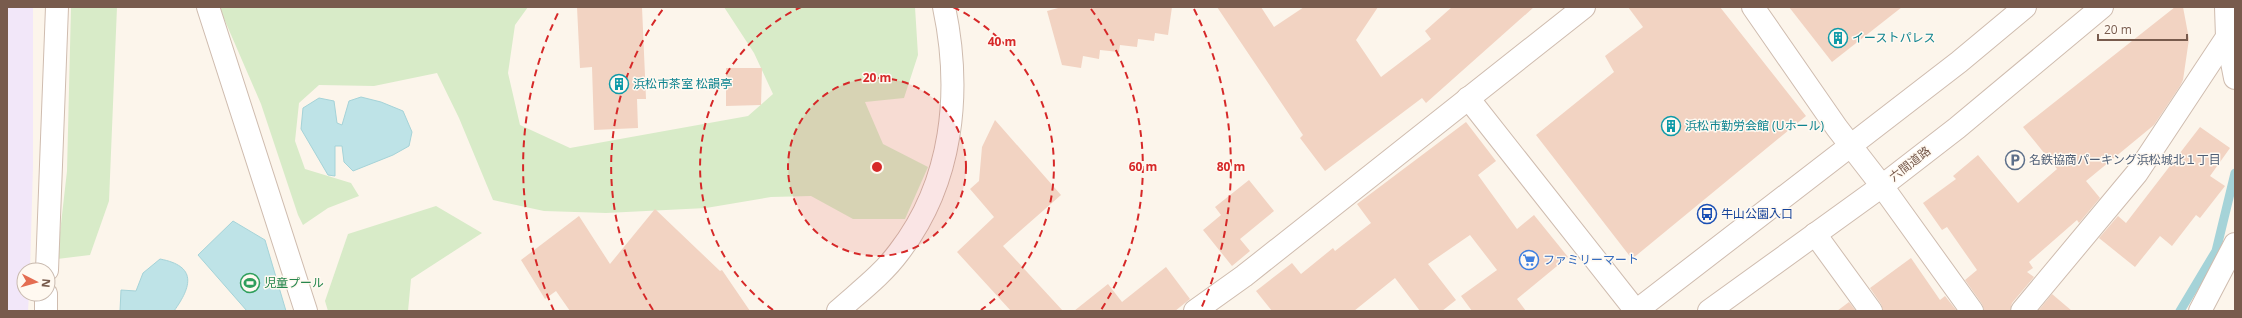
<svg xmlns="http://www.w3.org/2000/svg" width="2242" height="318" viewBox="0 0 2242 318" font-family="'Open Sans','Noto Sans JP',sans-serif">
<style>
.education{fill:#f2e7f9}
.green{fill:#d8ebc8}
.water{fill:#bee3e7;stroke:#a5d3d8}
.lines{fill:none;stroke-linecap:round;stroke-linejoin:round}
.stream{stroke:#a5d3d8;stroke-width:9}
.building{fill:#f2d3c2}
.minor-casing{stroke:#cfbcaf;stroke-width:24}
.tertiary-casing{stroke:#cfbcaf;stroke-width:24}
.minor{stroke:#fff;stroke-width:22}
.tertiary{stroke:#fff;stroke-width:22}
.ring{fill:none;stroke:#d62828;stroke-width:2;stroke-dasharray:7 5}
.labels{text-anchor:middle;stroke-width:3;stroke-linejoin:round;paint-order:stroke}
.culture-label{font-size:12px;fill:#0d838f;stroke:#fff9f1;text-anchor:start}
.service-label{font-size:12px;fill:#4e5e75;stroke:#fff9f1;text-anchor:start}
.street-label{font-size:12px;fill:#785b4d;stroke:#fff9f1}
.transit-label{font-size:12px;fill:#164399;stroke:#fff9f1;text-anchor:start}
.shop-label{font-size:12px;fill:#366cbe;stroke:#fff9f1;text-anchor:start}
.leisure-label{font-size:12px;fill:#27864d;stroke:#fff9f1;text-anchor:start}
.centre{fill:#d62828;stroke:#fff9f1;stroke-width:2}
.ring-label{font-size:12px;text-anchor:middle;font-weight:bold;fill:#d62828;stroke:#fff9f1;stroke-width:3;stroke-linejoin:round;paint-order:stroke}
</style>
<rect width="100%" height="100%" fill="#fcf5eb"/>
<polygon class="education" points="7,7 33,7 33,167 30,270 24,270 24,294 29,294 28,311 7,311"/>
<g class="green">
<polygon points="71,7 117,7 109,201 90,255 57,259 67,171"/>
<polygon points="219,7 528,7 515,25 508,73 520,125 570,148 748,116 773,94 754,53 724,7 915,7 918,55 904,98 865,102 883,144 928,167 905,219 853,219 811,196 771,197 706,208 606,213 544,211 493,200 459,118 437,73 374,86 319,85 299,103 295,141 305,169 351,183 359,196 328,208 303,225 298,215 261,104"/>
<polygon points="436,206 482,233 411,279 408,311 328,311 325,301 348,234"/>
</g>
<g class="water">
<polygon points="361,97 381,102 403,111 412,132 409,146 393,155 353,171 344,162 342,146 335,146 335,176 328,175 301,129 303,108 319,98 334,101 337,123 342,125 349,101"/>
<polygon points="233,221 265,240 286,311 247,311 198,255"/>
<path d="M160 259C197 266 192 286 174 311H120L121 290 136 291 143 273Z"/>
</g>
<g class="lines">
<polyline class="stream" points="2180,311 2216,251 2235,173"/>
</g>
<g class="building">
<polygon points="577,7 642,7 646,99 637,99 638,128 594,130 592,67 580,68"/>
<polygon points="1062,7 1172,7 1168,35 1155,33 1154,41 1138,39 1137,47 1120,45 1119,52 1100,50 1099,59 1083,56 1081,68 1062,65 1047,11"/>
<polygon points="1217,7 1261,7 1274,27 1304,7 1378,7 1356,40 1381,77 1431,39 1425,31 1452,7 1534,7 1426,103 1422,98 1325,171 1300,138 1303,135"/>
<polygon points="1628,7 1720,7 1806,116 1632,259 1536,135 1614,72 1605,56 1643,27"/>
<polygon points="1789,7 1902,7 1832,62"/>
<polygon points="2175,7 2183,7 2189,39 2183,80 2180,86 2154,125 2086,181 2100,198 2079,223 2077,220 2029,262 2033,268 2027,272 2034,277 2012,303 2010,311 1984,311 1982,304 1965,280 1977,270 1947,227 1942,230 1923,203 1956,179 1953,176 1978,155 2018,203 2057,169 2023,127"/>
<polygon points="726,68 762,68 761,105 726,106"/>
<polygon points="995,120 1061,195 1003,246 1063,311 1011,311 957,252 994,217 970,189 979,181 982,147"/>
<polygon points="1466,122 1496,161 1478,175 1517,229 1534,215 1568,257 1517,299 1526,311 1472,311 1461,296 1497,270 1470,235 1428,264 1456,300 1442,311 1420,311 1395,278 1354,311 1272,311 1256,291 1292,263 1301,274 1333,248 1335,251 1371,223 1357,204"/>
<polygon points="2200,127 2230,148 2210,176 2225,186 2200,218 2196,215 2172,246 2160,236 2135,267 2099,238 2118,216 2126,223"/>
<polygon points="1249,180 1274,211 1240,239 1250,251 1232,266 1203,230 1221,215 1215,207"/>
<polygon points="655,209 720,271 722,270 750,311 570,311 556,291 545,299 521,260 579,216 610,264"/>
<polygon points="1911,258 1940,300 1945,296 1957,311 1883,311 1881,304 1870,288"/>
<polygon points="1166,267 1190,299 1175,311 1074,311 1108,284 1122,302"/>
<polygon points="2052,294 2072,311 2038,311"/>
<polygon points="1849,302 1856,311 1837,311"/>
</g>
<g class="lines">
<defs>
<g id="minor">
<polyline points="208,7 306,311"/>
<polyline points="1753,7 1837,128 1882,186 1972,311"/>
<polyline points="2227,37 2235,78"/>
<polyline points="1468,98 1636,311"/>
<polyline points="47,270 57,7"/>
<polyline points="46,311 46,294"/>
<polyline points="1195,311 1244,276 1584,7"/>
<polyline points="2022,311 2137,173 2227,37 2226,7"/>
<polyline points="2200,311 2235,244"/>
</g>
<g id="tertiary">
<polyline points="1815,234 1871,311"/>
<path d="M838 311C859 292 882 275 899 252 953 182 962 92 944 7"/>
<polyline points="1636,311 1959,62 2025,7"/>
<polyline points="1709,311 1882,186 1957,128 2102,7"/>
</g>
</defs>
<use href="#minor" class="minor-casing"/>
<use href="#tertiary" class="tertiary-casing"/>
<use href="#minor" class="minor"/>
<use href="#tertiary" class="tertiary"/>
</g>
<circle cx="877" cy="167" r="89" fill="#d62828" fill-opacity=".12"/>
<g class="ring">
<circle cx="877" cy="167" r="89"/>
<path d="M773 310A177 177 0 0 1 801 7M953 7A177 177 0 0 1 981 310"/>
<path d="M653 310A266 266 0 0 1 663 9M1091 9A266 266 0 0 1 1101 310"/>
<path d="M554 311A354 354 0 0 1 560 9M1194 9A354 354 0 0 1 1200 311"/>
</g>
<defs>
<symbol id="building-ring" viewBox="-11 -11 22 22"><circle r="9.5" fill="#fff9f1" stroke="#0f9aa8" stroke-width="1.5"/><path d="M-4-6H4V6H1V3H-1V6H-4ZM-2.5-4.3h1.7v1.8h-1.7ZM.8-4.3h1.7v1.8H.8ZM-2.5-1h1.7V.8h-1.7ZM.8-1h1.7V.8H.8Z" fill="#0f9aa8"/></symbol>
<symbol id="parking-ring" viewBox="-11 -11 22 22"><circle r="9.5" fill="#fff9f1" stroke="#5c6f8a" stroke-width="1.5"/><path d="M-3.5-5.5H1a3.5 3.5 0 0 1 0 7H-1V5.5H-3.5ZM-1-3.4V-.6H.8a1.4 1.4 0 0 0 0-2.8Z" fill="#5c6f8a"/></symbol>
<symbol id="bus-ring" viewBox="-11 -11 22 22"><circle r="9.5" fill="#fff9f1" stroke="#1a4fb4" stroke-width="1.5"/><path d="M-5-6H5V4H4V6H2V4H-2V6H-4V4H-5ZM-3.5-4V0h7V-4ZM-3.5 1.2v1.5H-2V1.2ZM2 1.2v1.5H3.5V1.2Z" fill="#1a4fb4"/></symbol>
<symbol id="supermarket-ring" viewBox="-11 -11 22 22"><circle r="9.5" fill="#fff9f1" stroke="#3f7fe0" stroke-width="1.5"/><path d="M-6-5.5h2.5l.6 2H6L4.5 2H-2.5L-4.4-4H-6ZM-1.5 3.2a1.3 1.3 0 1 0 .1 0ZM3 3.2a1.3 1.3 0 1 0 .1 0Z" fill="#3f7fe0"/></symbol>
<symbol id="stadium-ring" viewBox="-11 -11 22 22"><circle r="9.5" fill="#fff9f1" stroke="#2e9e5b" stroke-width="1.5"/><path d="M0-5a6.5 5 0 1 0 0 10a6.5 5 0 1 0 0-10ZM-3.5-1.8h7v3.6h-7Z" fill="#2e9e5b"/></symbol>
</defs>
<g fill-rule="evenodd">
<use href="#building-ring" x="1827" y="27" width="22" height="22"/>
<use href="#building-ring" x="608" y="73" width="22" height="22"/>
<use href="#building-ring" x="1660" y="115" width="22" height="22"/>
<use href="#parking-ring" x="2004" y="149" width="22" height="22"/>
<use href="#bus-ring" x="1696" y="203" width="22" height="22"/>
<use href="#supermarket-ring" x="1518" y="249" width="22" height="22"/>
<use href="#stadium-ring" x="239" y="272" width="22" height="22"/>
</g>
<g class="labels">
<g class="culture-label">
<text x="1852" y="42">イーストパレス</text>
<text x="633" y="88">浜松市茶室 松韻亭</text>
<text x="1685" y="130">浜松市勤労会館 (Uホール)</text>
</g>
<g class="service-label">
<text x="2029" y="164">名鉄協商パーキング浜松城北１丁目</text>
</g>
<g class="street-label">
<text transform="translate(1910 164) rotate(-38)" y="4">六間道路</text>
</g>
<g class="transit-label">
<text x="1721" y="218">牛山公園入口</text>
</g>
<g class="shop-label">
<text x="1543" y="264">ファミリーマート</text>
</g>
<g class="leisure-label">
<text x="264" y="287">児童プール</text>
</g>
</g>
<circle cx="877" cy="167" r="6" class="centre"/>
<g class="ring-label">
<text x="1002" y="46">40 m</text>
<text x="877" y="82">20 m</text>
<text x="1143" y="171">60 m</text>
<text x="1231" y="171">80 m</text>
</g>
<rect width="2242" height="318" fill="none" stroke="#785b4d" stroke-width="16"/>
<g transform="translate(36 282) rotate(96)"><circle r="19" fill="#fff9f1" stroke="#c9baaf"/>
<path d="M0-3L7 15L0 10L-7 15Z" fill="#e46d52"/>
<text y="-6" font-size="11" font-weight="bold" text-anchor="middle" fill="#785b4d">N</text>
</g>
<path d="M2098 34v6h89v-6" fill="none" stroke="#785b4d" stroke-width="2"/>
<text x="2104" y="34" font-size="12" fill="#785b4d" stroke="#fff9f1" stroke-width="3" paint-order="stroke">20 m</text>
</svg>
